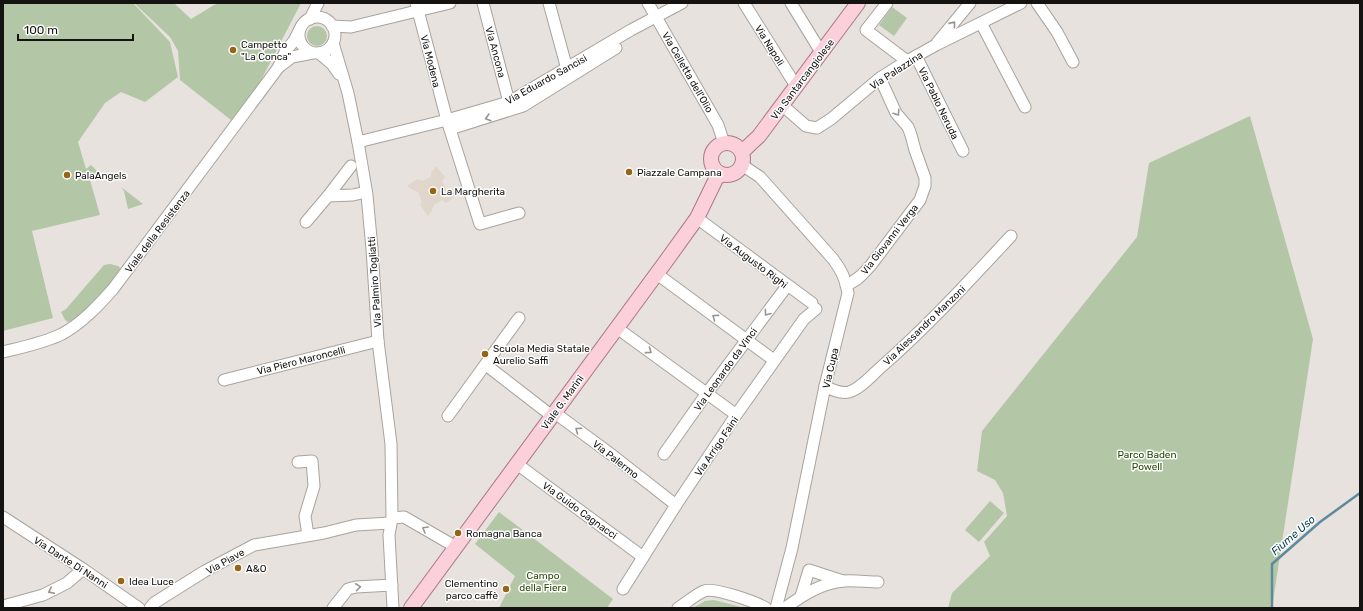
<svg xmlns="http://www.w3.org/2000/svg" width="1363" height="611" viewBox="0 0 1363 611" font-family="Rubik,sans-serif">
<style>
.built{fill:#e1d6cb}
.green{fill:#b3c7a7}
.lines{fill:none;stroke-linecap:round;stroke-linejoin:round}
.stream{stroke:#5e8a9b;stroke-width:2.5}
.minor-casing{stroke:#a8a39e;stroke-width:13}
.major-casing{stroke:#a97984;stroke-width:16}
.minor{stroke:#fff;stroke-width:11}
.major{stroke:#fbd0da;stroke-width:14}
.oneway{stroke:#969594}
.poi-dot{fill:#966517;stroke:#fff;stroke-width:1.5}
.labels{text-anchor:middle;stroke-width:3;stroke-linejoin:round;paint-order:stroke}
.poi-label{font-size:10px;fill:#151312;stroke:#fff;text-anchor:start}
.street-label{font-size:10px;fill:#151312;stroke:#fff}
.park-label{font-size:10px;fill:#244800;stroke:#fff}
.water-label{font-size:11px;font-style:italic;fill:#033f50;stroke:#fff}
</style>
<rect width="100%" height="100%" fill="#e7e2dd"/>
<polygon class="built" points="436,166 445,177 442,181 446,189 453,192 457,195 446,203 442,200 434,205 432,210 428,216 420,205 422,202 418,192 413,190 407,186 417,179 422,181 431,177 431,173"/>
<g class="green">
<polygon points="3,3 133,3 170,42 178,77 145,102 121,92 105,103 78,142 86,169 91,165 103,177 90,180 100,215 32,231 53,318 3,331"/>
<polygon points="134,3 174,3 191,19 214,5 220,3 301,3 258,86 231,120 180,80 178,51 170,37"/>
<polygon points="892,7 907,18 894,36 879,25"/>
<circle cx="317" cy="36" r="10"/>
<polygon points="1250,116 1313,339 1272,608 948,608 952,593 990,556 984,542 1007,516 1003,493 995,480 977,471 982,431 1137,237 1149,163"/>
<polygon points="121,187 143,204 128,209 124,191"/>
<path d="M110 264 118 266 121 269C107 288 91 307 71 321L68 322 65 320 61 312 66 309 104 265Z"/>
<polygon points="990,501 1004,513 979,542 965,530"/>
<polygon points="499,512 613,599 607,608 499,608 515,576 475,544"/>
<polygon points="714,600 745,608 693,608 705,601"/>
</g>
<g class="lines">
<polyline class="stream" points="1272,608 1272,564 1320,522 1360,493"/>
<defs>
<g id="minor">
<polyline points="416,3 447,120 480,224 519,213"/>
<polyline points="483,3 509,102"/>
<polyline points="549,3 567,69"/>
<polyline points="648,3 718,125 724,143"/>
<polyline points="744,3 796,86"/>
<polyline points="791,3 821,52"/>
<polyline points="887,3 866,30 907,61"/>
<polyline points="1037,3 1057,32 1073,62"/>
<circle cx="317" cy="35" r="18"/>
<polyline points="310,19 318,3"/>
<polyline points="981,23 1025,107"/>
<polyline points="332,26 351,27 450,3"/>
<polyline points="333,43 348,93 358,142 367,195 372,249 378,341 391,444 392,518 389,535 393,608"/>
<polyline points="937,43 970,3"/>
<polyline points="319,53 332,64 339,74"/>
<polyline points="916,56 963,151"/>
<polyline points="280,66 292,57 313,53"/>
<polyline points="782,105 806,126 817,128 831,119 880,78 907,61 936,45 1021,3"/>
<polyline points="450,129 523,106 616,48"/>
<polyline points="358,142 447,120 509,102 631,30 682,3"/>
<path d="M742 165 760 177 833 259C841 270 846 279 848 293L825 386 792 548 776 608"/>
<polyline points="328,196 351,166"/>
<polyline points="697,218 812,303"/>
<polyline points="306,222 328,196 353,195 366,192"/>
<polyline points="657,274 771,358"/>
<path d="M846 285C857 281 864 273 871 265L920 200 925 186V178L915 150 911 135 908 127 896 113 880 78"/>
<polyline points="617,328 731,411"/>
<path d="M3 352C23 347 44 343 62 334 82 323 98 306 113 289L278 68 286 50 294 41 299 31"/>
<polyline points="486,365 552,416"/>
<polyline points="224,380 378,341"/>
<path d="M825 386C832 390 840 394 849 392 860 389 871 376 880 368 927 327 969 281 1011 236"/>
<polyline points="555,413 612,455 676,505"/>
<polyline points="448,416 519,318"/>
<polyline points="664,454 707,393 787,286"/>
<polyline points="298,462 312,461 314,486 305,516 308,535"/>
<polyline points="517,464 643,557"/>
<polyline points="3,517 83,569 139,608"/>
<polyline points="392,518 404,517 456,547"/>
<polyline points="623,589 676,505 736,415 804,319 816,309"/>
<polyline points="801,596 809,570 843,581"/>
<polyline points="3,606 43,595 67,583 83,569"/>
<polyline points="150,608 154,603 205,571 254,545 324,533 356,525 390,523"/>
<polyline points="333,608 348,589 356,587 392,585"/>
<path d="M678 608C686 603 695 595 704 591 714 587 756 602 766 608"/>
<path d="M785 608C803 595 821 583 844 581 855 580 867 582 878 582"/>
</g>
<g id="major">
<circle cx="727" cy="159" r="16"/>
<polyline points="742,152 759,136 858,3"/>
<polyline points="411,608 669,257 697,218 716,179 721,174"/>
</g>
</defs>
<use href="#minor" class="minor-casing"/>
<use href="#major" class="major-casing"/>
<use href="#minor" class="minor"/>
<use href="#major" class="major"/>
</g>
<defs><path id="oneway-chevron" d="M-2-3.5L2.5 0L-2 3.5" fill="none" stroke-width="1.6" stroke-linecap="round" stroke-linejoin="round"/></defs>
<g class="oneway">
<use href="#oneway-chevron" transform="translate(953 24) rotate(-51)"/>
<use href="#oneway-chevron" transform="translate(897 113) rotate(56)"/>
<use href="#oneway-chevron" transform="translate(488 118) rotate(164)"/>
<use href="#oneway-chevron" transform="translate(767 313) rotate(127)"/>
<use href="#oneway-chevron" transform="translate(715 317) rotate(-144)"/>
<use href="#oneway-chevron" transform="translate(649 351) rotate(36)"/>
<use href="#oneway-chevron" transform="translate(578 430) rotate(-143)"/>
<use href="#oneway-chevron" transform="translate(425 529) rotate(-150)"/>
<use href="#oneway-chevron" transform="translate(358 587) rotate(-8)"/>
<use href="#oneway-chevron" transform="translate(51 591) rotate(154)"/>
</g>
<g class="poi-dot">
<circle cx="233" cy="50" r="4"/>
<circle cx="629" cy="172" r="4"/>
<circle cx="67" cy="175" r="4"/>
<circle cx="433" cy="191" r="4"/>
<circle cx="485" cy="354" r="4"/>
<circle cx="458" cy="533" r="4"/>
<circle cx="238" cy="568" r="4"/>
<circle cx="121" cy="581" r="4"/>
<circle cx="506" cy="589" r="4"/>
</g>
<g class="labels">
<g class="poi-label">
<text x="241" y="48">Campetto<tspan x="241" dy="12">"La Conca"</tspan></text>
<text x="637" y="176">Piazzale Campana</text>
<text x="75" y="179">PalaAngels</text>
<text x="441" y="195">La Margherita</text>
<text x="493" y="352">Scuola Media Statale<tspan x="493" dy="12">Aurelio Saffi</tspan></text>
<text x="466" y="537">Romagna Banca</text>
<text x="246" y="572">A&amp;O</text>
<text x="129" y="585">Idea Luce</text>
<text x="498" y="587" text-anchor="end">Clementino<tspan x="498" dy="12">parco caffè</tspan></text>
</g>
<g class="street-label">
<text transform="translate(770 45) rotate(58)" y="4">Via Napoli</text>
<text transform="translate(496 52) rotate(75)" y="4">Via Ancona</text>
<text transform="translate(431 61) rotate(76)" y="4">Via Modena</text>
<text transform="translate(896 70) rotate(-33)" y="4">Via Palazzina</text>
<text transform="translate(688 72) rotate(60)" y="4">Via Celletta dell'Olio</text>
<text transform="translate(546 79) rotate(-29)" y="4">Via Eduardo Sancisi</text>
<text transform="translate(802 79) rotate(-53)" y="4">Via Santarcangiolese</text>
<text transform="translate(939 103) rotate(64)" y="4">Via Pablo Neruda</text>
<text transform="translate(157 231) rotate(-53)" y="4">Viale della Resistenza</text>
<text transform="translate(889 239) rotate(-52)" y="4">Via Giovanni Verga</text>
<text transform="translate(754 261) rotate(37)" y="4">Via Augusto Righi</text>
<text transform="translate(374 282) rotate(-94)" y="4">Via Palmiro Togliatti</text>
<text transform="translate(924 325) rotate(-44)" y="4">Via Alessandro Manzoni</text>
<text transform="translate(301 360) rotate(-14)" y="4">Via Piero Maroncelli</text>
<text transform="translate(830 368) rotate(-77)" y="4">Via Cupa</text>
<text transform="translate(725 369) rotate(-54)" y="4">Via Leonardo da Vinci</text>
<text transform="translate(562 402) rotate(-54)" y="4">Viale G. Marini</text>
<text transform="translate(716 446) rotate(-56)" y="4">Via Arrigo Faini</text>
<text transform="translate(616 459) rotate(38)" y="4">Via Palermo</text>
<text transform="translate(580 510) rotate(36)" y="4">Via Guido Cagnacci</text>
<text transform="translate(225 561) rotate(-29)" y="4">Via Piave</text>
<text transform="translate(71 562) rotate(33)" y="4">Via Dante Di Nanni</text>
</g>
<g class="park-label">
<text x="1147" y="458">Parco Baden<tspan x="1147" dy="12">Powell</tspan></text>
<text x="543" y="579">Campo<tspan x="543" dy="12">della Fiera</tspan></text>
</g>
<g class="water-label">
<text transform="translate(1293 535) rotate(-41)" y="4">Fiume Uso</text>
</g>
</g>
<rect width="1363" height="611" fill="none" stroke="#151312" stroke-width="8"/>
<path d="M18 34v6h115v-6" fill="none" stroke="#151312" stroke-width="2"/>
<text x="24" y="34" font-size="12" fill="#151312" stroke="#ffffff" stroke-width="3" paint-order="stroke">100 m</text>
</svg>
